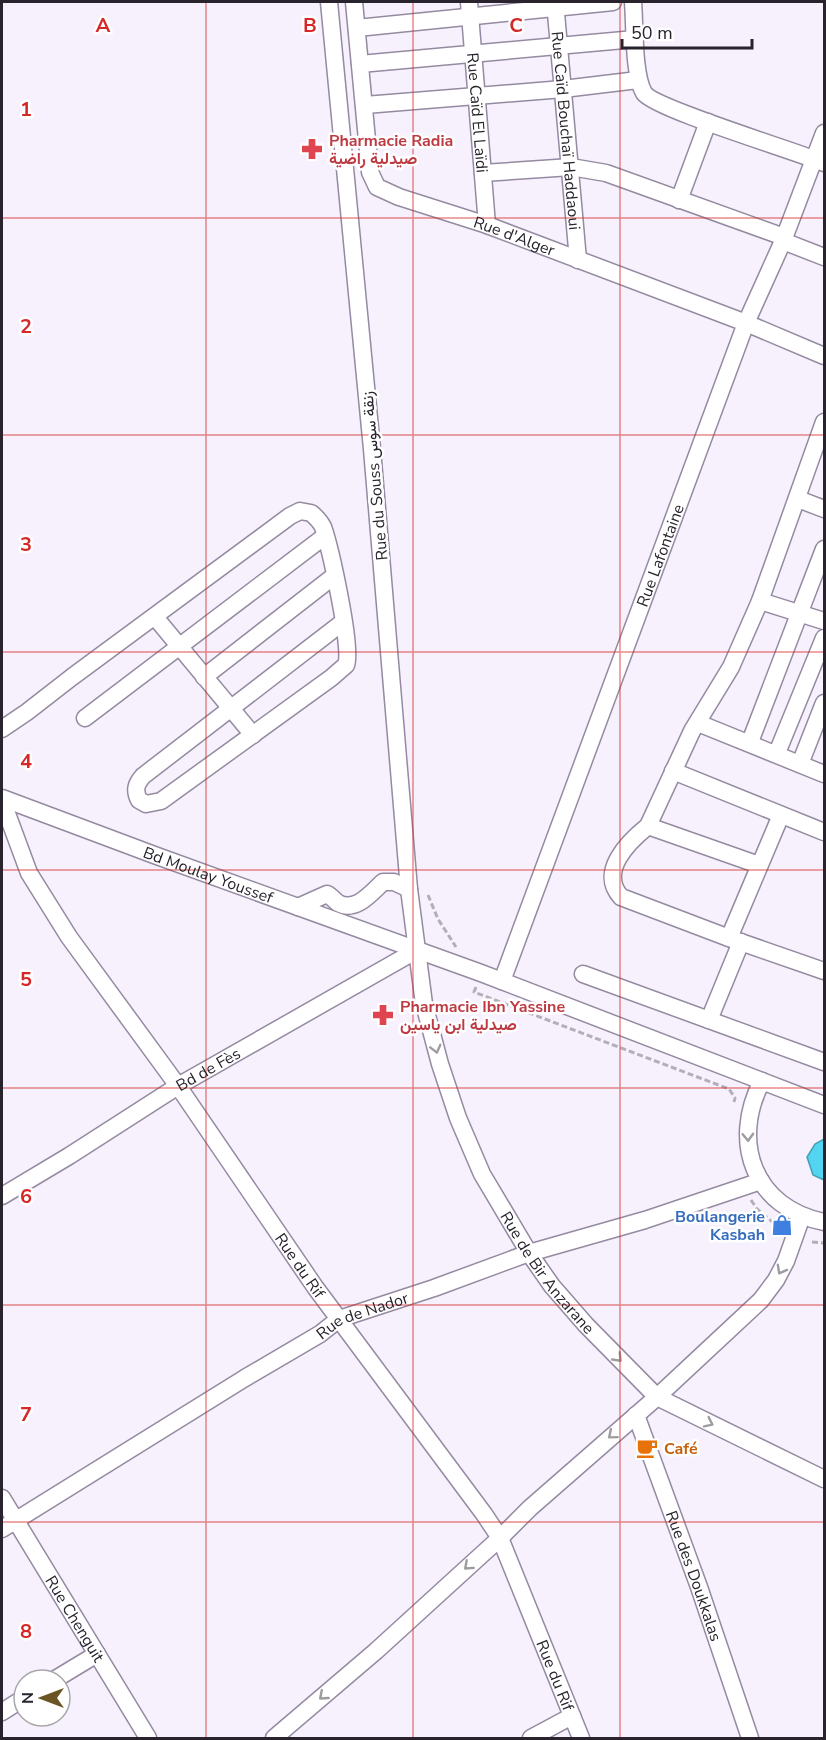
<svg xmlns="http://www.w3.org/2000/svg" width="826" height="1740" viewBox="0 0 826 1740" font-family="'Nunito Sans',Vazirmatn,sans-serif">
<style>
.water{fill:#52d5f0;stroke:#45a0b6;stroke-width:1.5}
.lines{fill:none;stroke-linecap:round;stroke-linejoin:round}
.minor-casing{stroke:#958aa1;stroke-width:19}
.path{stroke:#b3aeb8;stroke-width:3;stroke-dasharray:6 3;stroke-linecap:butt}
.minor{stroke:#fff;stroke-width:16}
.oneway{stroke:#9e9ca0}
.grid{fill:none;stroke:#d62828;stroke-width:1.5;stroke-opacity:0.55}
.labels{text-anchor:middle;stroke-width:5;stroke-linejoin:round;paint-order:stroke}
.street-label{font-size:16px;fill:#28232d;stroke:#fff}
.health-label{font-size:16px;font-weight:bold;fill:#be3a42;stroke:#fff;text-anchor:start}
.shop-label{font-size:16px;font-weight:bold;fill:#366cbe;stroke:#fff;text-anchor:end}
.food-label{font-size:16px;font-weight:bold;fill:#c56008;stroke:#fff;text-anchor:start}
.grid-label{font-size:20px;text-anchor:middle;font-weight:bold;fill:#d62828;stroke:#fff;stroke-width:5;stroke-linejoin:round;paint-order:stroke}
</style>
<rect width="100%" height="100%" fill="#f6f1fc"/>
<polygon class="water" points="824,1139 824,1180 813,1175 807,1157 815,1144"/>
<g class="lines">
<defs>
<g id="minor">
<path id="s1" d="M329 2 372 449 409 889 424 1004 440 1064 458 1118 482 1174 529 1253 552 1286 586 1325 657 1397 824 1479"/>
<path id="s2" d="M354 2 370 172 377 187 399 197 487 225 746 323 824 356"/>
<path id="s3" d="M469 2 487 225"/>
<path id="s4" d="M555 2 578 260"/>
<path d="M633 2C635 25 633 74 644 93 655 109 796 151 824 163"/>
<polyline points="357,28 613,2"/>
<polyline points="360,64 635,39"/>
<polyline points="365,105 563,89 638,80"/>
<polyline points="483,173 571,167 606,173 784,237"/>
<polyline points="679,200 708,122"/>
<polyline points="783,241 824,257"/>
<polyline points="798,499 824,509"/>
<polyline points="760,601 824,621"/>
<polyline points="155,617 253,735"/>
<polyline points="204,677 334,576"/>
<polyline points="85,718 325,536"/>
<polyline points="698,723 824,774"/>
<path d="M2 729 27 712 72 677 290 516 300 511 311 513C316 517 320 521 323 527 330 547 353 649 346 665L331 678 161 801 146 804 139 800C134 790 136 784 143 776L343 622"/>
<polyline points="750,742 824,549"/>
<polyline points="777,753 824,638"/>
<polyline points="800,764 824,703"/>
<polyline points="673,771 824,832"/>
<path id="s5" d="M2 798 157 856 481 973 824 1105"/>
<path id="s6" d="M2 800 29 873 69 937 178 1086 315 1287 484 1514 500 1538 581 1738"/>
<path d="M648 826C628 842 598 872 621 897L729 938 824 971"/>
<polyline points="759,865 648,826 692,731 731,667 760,601 824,422"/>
<path d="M298 907 327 894C331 896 334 900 338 903 356 913 372 892 383 882H394L409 889"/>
<polyline points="729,938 781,815"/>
<polyline points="583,974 824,1062"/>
<path id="s7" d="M502 981 746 323 783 241 824 133"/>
<polyline points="709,1020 741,942"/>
<path d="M762 1081C730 1142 754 1208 824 1222"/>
<path id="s8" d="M2 1196 69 1156 178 1086 417 950"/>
<path id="s9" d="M636 1415 699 1587 750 1738"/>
<path id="s10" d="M2 1498 148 1738"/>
<path id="s11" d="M2 1529 245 1378 320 1334 339 1319 434 1288 529 1253 645 1220 761 1181"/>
<polyline points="54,1680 97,1654"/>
<polyline points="2,1712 24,1698"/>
<polyline points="274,1738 376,1651 500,1538 530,1508 657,1397 761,1300 776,1280 786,1261 802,1216"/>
<polyline points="531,1738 572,1716"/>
</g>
</defs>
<use href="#minor" class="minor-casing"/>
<g class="path">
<polyline points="428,895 438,919 456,947"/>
<polyline points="476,987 474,992 729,1089 735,1098 734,1102"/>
<polyline points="751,1200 757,1209 781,1229"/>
<polyline points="812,1242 824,1243"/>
</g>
<use href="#minor" class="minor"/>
</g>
<defs><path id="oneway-chevron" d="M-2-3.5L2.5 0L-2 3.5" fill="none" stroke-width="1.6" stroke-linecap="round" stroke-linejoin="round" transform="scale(1.5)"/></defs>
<g class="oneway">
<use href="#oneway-chevron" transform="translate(436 1049) rotate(76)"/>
<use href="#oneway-chevron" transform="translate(748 1137) rotate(88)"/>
<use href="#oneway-chevron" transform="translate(781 1270) rotate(119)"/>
<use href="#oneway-chevron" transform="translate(618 1358) rotate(46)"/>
<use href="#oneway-chevron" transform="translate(709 1423) rotate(26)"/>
<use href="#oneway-chevron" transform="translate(612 1435) rotate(140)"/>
<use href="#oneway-chevron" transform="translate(468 1566) rotate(138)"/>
<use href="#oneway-chevron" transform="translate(323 1696) rotate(139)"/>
</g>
<path class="grid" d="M206 2V1738M413 2V1738M620 2V1738M2 218H824M2 435H824M2 652H824M2 870H824M2 1088H824M2 1305H824M2 1522H824"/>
<defs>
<symbol id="pharmacy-bare" viewBox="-9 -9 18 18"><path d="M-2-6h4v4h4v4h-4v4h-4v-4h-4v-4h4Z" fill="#e0444e" stroke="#fff" stroke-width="2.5" paint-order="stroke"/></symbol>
<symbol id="shop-bare" viewBox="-9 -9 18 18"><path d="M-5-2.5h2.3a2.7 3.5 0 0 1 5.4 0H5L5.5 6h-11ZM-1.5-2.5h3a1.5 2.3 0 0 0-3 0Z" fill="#3f7fe0" stroke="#fff" stroke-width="2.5" paint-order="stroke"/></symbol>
<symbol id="cafe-bare" viewBox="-9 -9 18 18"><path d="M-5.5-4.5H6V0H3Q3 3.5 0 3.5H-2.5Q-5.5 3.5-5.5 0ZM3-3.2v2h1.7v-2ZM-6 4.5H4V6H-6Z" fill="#e8710a" stroke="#fff" stroke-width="2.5" paint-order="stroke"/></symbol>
</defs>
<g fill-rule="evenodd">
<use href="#pharmacy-bare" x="297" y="134" width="30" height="30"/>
<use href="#pharmacy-bare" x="368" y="1000" width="30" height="30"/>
<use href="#shop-bare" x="767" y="1210" width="30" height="30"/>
<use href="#cafe-bare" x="632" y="1433" width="30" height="30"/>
</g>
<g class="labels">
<g class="street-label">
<text dy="6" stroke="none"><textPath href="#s3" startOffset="111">Rue Caïd El Laïdi</textPath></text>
<text dy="6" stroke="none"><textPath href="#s4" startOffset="129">Rue Caïd Bouchaï Haddaoui</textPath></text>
<text dy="6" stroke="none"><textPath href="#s2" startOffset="333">Rue d'Alger</textPath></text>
<text transform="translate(374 476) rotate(-95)" y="6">Rue du Souss زنقة سوس</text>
<text dy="6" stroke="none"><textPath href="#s7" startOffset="454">Rue Lafontaine</textPath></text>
<text dy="6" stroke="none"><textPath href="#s5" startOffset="220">Bd Moulay Youssef</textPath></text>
<text dy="6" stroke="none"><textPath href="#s8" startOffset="242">Bd de Fès</textPath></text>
<text dy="6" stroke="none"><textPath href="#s6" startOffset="555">Rue du Rif</textPath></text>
<text dy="6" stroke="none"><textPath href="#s1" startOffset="1305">Rue de Bir Anzarane</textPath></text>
<text dy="6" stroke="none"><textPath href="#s11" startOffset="420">Rue de Nador</textPath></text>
<text dy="6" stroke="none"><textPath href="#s9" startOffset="171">Rue des Doukkalas</textPath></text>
<text dy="6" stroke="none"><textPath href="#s10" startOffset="141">Rue Chenguit</textPath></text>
<text dy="6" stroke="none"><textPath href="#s6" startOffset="1041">Rue du Rif</textPath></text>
</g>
<g class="health-label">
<text x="329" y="146">Pharmacie Radia<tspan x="329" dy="18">صيدلية راضية</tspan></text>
<text x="400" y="1012">Pharmacie Ibn Yassine<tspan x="400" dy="18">صيدلية ابن ياسين</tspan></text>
</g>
<g class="shop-label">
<text x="765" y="1222">Boulangerie<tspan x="765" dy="18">Kasbah</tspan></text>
</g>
<g class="food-label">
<text x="664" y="1454">Café</text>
</g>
</g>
<g class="grid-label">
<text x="103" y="32">A</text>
<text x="310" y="32">B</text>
<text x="516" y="32">C</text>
<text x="26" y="116">1</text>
<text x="26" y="333">2</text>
<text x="26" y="551">3</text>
<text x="26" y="768">4</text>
<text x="26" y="986">5</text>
<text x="26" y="1203">6</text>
<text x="26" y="1421">7</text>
<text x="26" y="1638">8</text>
</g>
<rect width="826" height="1740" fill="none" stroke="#28232d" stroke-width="6"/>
<g transform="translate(42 1698) rotate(270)"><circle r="28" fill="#ffffff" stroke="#a9a7ab" stroke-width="1.5"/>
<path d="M0-4.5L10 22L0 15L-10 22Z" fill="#6a5423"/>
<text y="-9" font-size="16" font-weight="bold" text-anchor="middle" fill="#28232d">N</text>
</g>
<path d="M622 39v9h130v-9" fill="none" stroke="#28232d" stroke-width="3"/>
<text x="631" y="39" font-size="18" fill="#28232d" stroke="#ffffff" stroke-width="4.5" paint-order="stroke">50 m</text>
</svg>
